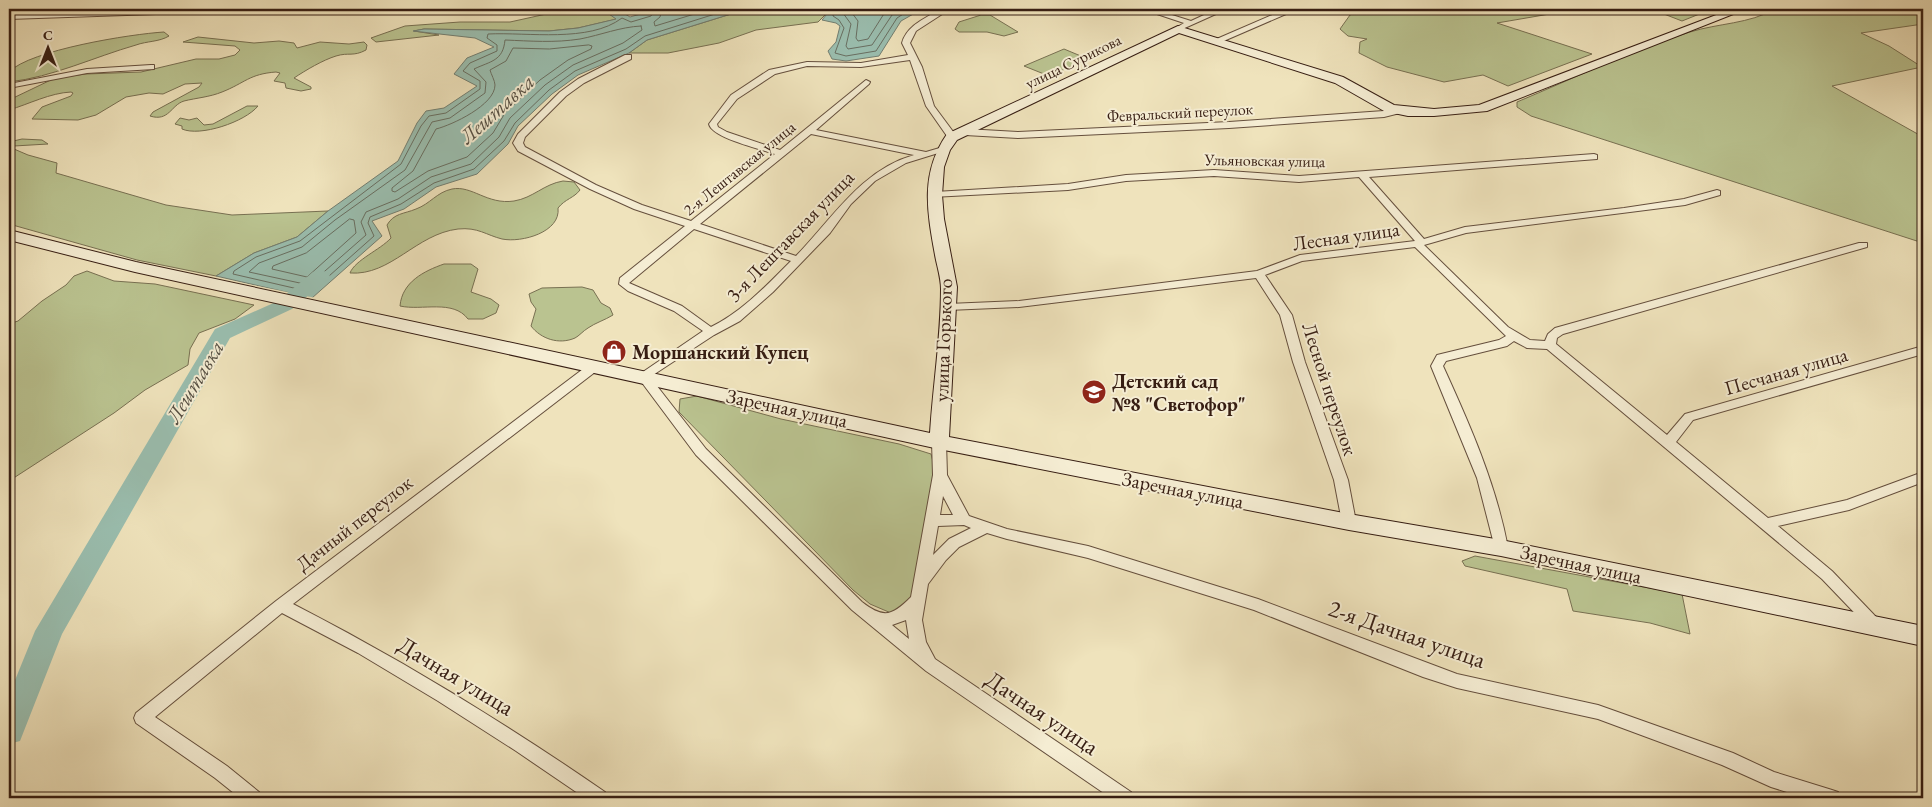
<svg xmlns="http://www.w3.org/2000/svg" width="1932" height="807" viewBox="0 0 1932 807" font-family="'EB Garamond',serif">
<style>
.green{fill:#bac390;stroke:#787052}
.water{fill:#9abeaf;stroke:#727e71}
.pier{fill:#efe3bc}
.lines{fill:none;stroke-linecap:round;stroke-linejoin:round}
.shore{stroke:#686e61;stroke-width:1}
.river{fill:#9abeaf;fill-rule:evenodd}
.street-casing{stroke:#654f3d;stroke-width:2}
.secondary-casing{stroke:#371e13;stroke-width:2}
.street{fill:#f5edd3;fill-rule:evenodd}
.secondary{fill:#f5edd3;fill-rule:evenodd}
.labels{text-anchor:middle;stroke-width:4;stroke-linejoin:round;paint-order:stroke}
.far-street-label{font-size:16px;fill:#371e13;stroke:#f5edd3}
.street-label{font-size:20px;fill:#371e13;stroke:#f5edd3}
.poi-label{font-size:20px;font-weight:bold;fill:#371e13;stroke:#f5edd3;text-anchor:start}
.water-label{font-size:21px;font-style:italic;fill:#554e42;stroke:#f5edd3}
.near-street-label{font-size:24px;fill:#371e13;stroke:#f5edd3}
</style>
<rect width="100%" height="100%" fill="#efe3bc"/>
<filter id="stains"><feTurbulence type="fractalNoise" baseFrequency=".004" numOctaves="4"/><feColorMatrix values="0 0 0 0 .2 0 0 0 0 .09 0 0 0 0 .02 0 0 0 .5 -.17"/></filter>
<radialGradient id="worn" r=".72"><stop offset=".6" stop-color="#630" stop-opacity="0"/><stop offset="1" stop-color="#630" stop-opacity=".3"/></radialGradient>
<g class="green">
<polygon points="569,9 602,9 617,19 578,28 549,31 424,29 414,31 439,35 376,42 371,38 405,26 460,22 510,22"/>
<polygon points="747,9 831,9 818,22 756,30 719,43 668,53 629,53 647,40"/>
<polygon points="1362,9 1579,9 1497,23 1592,54 1508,86 1483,75 1444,82 1387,67 1359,53 1360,42 1367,39 1348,36 1340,29 1350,15"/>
<polygon points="1651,9 1712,9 1682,21"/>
<path d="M1775 9H1923V24L1861 33 1889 46 1922 67 1832 86 1923 137V243L1531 116 1517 107V102C1574 78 1631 51 1690 32 1719 23 1749 24 1775 9Z"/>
<polygon points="981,15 990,15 1018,32 1004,36 987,32 959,32 955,29 959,22"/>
<path d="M164 32 169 36C159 42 147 41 136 45 94 57 53 77 9 82V72C30 50 131 34 164 32Z"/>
<path d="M198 37 254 43 279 41 294 43 297 48 320 42 349 44 364 42 367 45 366 50C353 57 349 52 336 56 323 60 306 70 294 78L311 87V89L301 91 286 88 285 83 274 81 280 73 276 72C249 74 245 83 222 92 210 97 196 98 184 101 171 105 169 122 150 116L153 112 199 87 202 83 185 84 163 94 149 93 126 97 96 115 78 120 32 119 42 107 71 96 73 93 71 92C50 93 29 104 9 110V100L55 78 86 74 141 72 196 59H219L235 55 240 50 235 46 183 42Z"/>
<polygon points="1064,49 1088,59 1049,76 1024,66"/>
<path d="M247 106H258C245 122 200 137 182 129V126L175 124 180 118 189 120 197 118 204 125 213 124Z"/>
<polygon points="22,139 42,140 48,144 14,146 14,149 28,155 57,163 56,173 166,205 232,215 328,211 297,237 254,253 216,276 137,260 9,224 9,142"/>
<path d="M563 181 574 182 580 190C574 198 565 199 558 208 561 232 522 243 502 239 486 235 478 227 458 229 416 234 391 276 350 273 355 260 380 250 391 238L387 225C394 213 404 214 416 209 430 204 437 192 452 189 472 185 487 205 514 201 533 198 544 184 563 181Z"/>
<path d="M444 264H471L478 269 471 292 491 299 499 305 496 313 483 319H468C453 299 422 311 400 306 402 282 424 271 444 264Z"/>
<polygon points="87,271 114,281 155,284 254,305 235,319 199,333 190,349 188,365 145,390 114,413 9,481 9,324 18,321 42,301 66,285 74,276"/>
<path d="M582 287 593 290 601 303 610 308 613 315C605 320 595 323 588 328 583 331 579 336 575 338 559 345 541 339 531 326L536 309 531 302 529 294 542 288Z"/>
<polygon points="697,396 781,419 899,444 931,454 936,473 911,599 891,613 870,604 853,590 679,412 680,399"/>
<polygon points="1475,556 1682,594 1690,634 1650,623 1573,611 1567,589 1465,566 1462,561"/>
</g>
<g class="water">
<polygon points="602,9 617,9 630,17 658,9 747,9 647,40 629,53 578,75 552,94 518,126 508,144 477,174 436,187 404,209 372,221 382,236 312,298 216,276 254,253 297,237 328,211 398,161 417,123 426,111 444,108 477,86 454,74 467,58 494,47 475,38 413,31 424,29 549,31 578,28 616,19"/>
<polygon points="831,9 922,9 901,21 879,56 846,61 832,59 828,51 836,42 840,26 836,23 822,20"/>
</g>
<polygon class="pier" points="214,277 316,298 312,301 215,279"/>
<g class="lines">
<g class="shore">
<path d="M655 9 651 16 631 22 622 18C589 43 528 32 488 34L487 38 497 45V51L470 63 463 71 480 81V89L446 113 429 116 421 126 401 164 300 241 256 257 234 271 233 274 311 292 374 236 368 223 370 217 401 204 434 183 474 169 504 141 515 123 549 90 575 71 626 49 645 36 731 9"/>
<polyline points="662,9 660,17 654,22 655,26 711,9"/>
<polyline points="834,9 833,16 839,20 844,28 835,53 846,56 876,51 897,18 911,9"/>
<polyline points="840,9 851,24 846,46 848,49 872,45 892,15 900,9"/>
<polyline points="849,9 858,21 856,38 858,41 868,39 887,9"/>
<path d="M641 26 642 30 623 43 573 65 545 85 510 118 499 137 471 164 431 177 398 199 366 212 361 222 366 235 309 285 249 272 259 263 302 247 335 220 405 170 432 122 450 118 485 93 486 82 474 69C491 61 503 61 505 40 530 41 555 43 580 39 601 35 620 27 641 26Z"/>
<path d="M589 45 592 46 591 49 568 60 540 80 505 113 493 133 467 157 428 171 395 192 392 191V188L413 171 436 129C452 125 495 105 495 85 495 81 491 74 490 70L506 61 513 48 549 49Z"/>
<polygon points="350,219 354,220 356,233 307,277 272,269 273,266 306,253"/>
</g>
<polygon class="river" points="320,270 327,272 330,276 327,280 292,309 230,338 62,634 20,741 9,744 9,695 35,631 212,334 215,329 278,301 313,272"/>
<defs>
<g id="street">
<polygon points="187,9 248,9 244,11 9,19 9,15"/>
<path d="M941 9H950L916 31 910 43 922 67 934 106 957 137 955 139H949L926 106 910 60 861 67 807 66 775 74 737 99 717 124 718 127 727 132 780 150 866 80 870 82 869 84 816 130 926 152 943 147 948 150 906 163 875 181 851 204 830 233 773 292 740 321 714 335 650 377 706 449 862 602C884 619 892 616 911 597L933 475 932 442 939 437 946 442 947 475 969 516 1007 529 1088 546 1258 599 1457 674 1598 705 1733 753 1774 772 1832 790 1838 792 1841 798H1806L1771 787 1722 765 1598 719 1457 688 1423 677 1254 610 1088 558 1007 539 987 533 959 547 946 560 928 584 922 620 926 642 935 659 1131 792 1134 798H1111L926 671 852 610 696 455 637 376 703 331 674 311 628 291 619 284 620 278 685 226 634 209 590 189 518 151 513 143 518 134 560 92 578 79 625 55H631V59L584 83 566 96 525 137 523 143 525 147 596 185 642 205 691 221 775 154C761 149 712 138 709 124L731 95 769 70 807 62 861 63 908 55 902 43C907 25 926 18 941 9ZM811 134 914 155C861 170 833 218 796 256L700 224ZM694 229 791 261C766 286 743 311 711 327L682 306 629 283ZM943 496 953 515H940ZM964 525 971 528 949 539 933 555 938 526ZM906 620 909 639 892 625Z"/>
<polygon points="1142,9 1153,9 1191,21 1217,9 1227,9 1178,31 1174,29 1184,23"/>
<polygon points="1286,9 1293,11 1219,43 1212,41"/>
<polygon points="151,65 154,65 154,69 87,73 9,88 9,84 87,69"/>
<polygon points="1397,108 1401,111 1400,113 1384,117 1229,128 1018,138 965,135 961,132 965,129 1018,132 1229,122 1384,111"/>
<path d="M1594 154 1597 155V159L1369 177 1424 239 1465 227 1624 208 1684 199 1717 190 1720 191V195L1685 205 1466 233 1424 245 1508 327 1530 340 1545 341 1548 334 1555 328 1859 243H1867V247L1563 334 1557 338 1556 344 1667 435 1685 414 1923 346V354L1693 420 1676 442 1768 518 1847 500 1923 472V482L1849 510 1778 526 1832 571 1879 620 1882 624 1879 628 1874 630 1869 628 1822 579 1547 349 1527 348 1514 341 1507 346 1446 361 1443 366C1470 425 1496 484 1508 548L1506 552 1501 554 1496 552 1477 478 1431 366 1437 355 1499 340 1506 336 1415 247 1302 261 1265 275 1292 315 1305 362 1348 480 1356 522 1354 526H1344L1342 522 1334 480 1293 362 1280 315 1256 278 1019 307 948 310 942 307 948 304 1019 301 1257 271 1300 255 1415 241 1359 177 1299 182 1214 176 1126 181 1068 190 932 197V193L935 192 1068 184 1126 175 1214 170 1299 176Z"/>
<path d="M595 362 599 363 601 366 599 369 293 604C402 660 505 723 605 792L608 798H585L516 751 438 701 358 653 282 613 155 717 227 766 259 792 262 798H240L215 778 136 723 134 718 136 713 276 601 591 363Z"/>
</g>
<path id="secondary" d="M1732 9H1746L1487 111 1434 116H1408L1384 111 1335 83 1179 33 957 140 950 150 944 167 942 195 944 219 957 287 949 437 1349 514 1501 540 1923 626V646L1501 556 1349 530 939 449 135 272 9 240V230L136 262 930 433C933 385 941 337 941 289 941 278 937 266 935 255 927 211 920 173 947 134L1178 26 1343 77 1394 105 1434 109 1479 105Z"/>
</defs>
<use href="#street" class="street-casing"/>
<use href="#secondary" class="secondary-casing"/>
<use href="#street" class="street"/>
<use href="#secondary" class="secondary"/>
</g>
<defs>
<symbol id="shop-disc" viewBox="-11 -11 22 22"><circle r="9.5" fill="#8f2418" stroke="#f5edd3"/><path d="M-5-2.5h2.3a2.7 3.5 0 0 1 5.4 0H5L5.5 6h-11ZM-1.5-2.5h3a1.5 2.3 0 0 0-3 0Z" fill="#fff"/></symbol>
<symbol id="school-disc" viewBox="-11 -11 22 22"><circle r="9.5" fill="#8f2418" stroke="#f5edd3"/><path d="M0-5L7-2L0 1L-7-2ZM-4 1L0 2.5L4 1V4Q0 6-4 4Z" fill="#fff"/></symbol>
</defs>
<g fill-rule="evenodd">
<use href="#shop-disc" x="600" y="338" width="28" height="28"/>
<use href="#school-disc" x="1080" y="378" width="28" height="28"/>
</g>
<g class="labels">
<g class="far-street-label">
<text transform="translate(1073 61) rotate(-26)" y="6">улица Сурикова</text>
<text transform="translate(1180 112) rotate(-3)" y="6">Февральский переулок</text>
<text transform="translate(1265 160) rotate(1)" y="6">Ульяновская улица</text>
<text transform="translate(739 168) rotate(-39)" y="6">2-я Лештавская улица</text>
</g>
<g class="street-label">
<text transform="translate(790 236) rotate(-46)" y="7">3-я Лештавская улица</text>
<text transform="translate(1346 236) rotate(-8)" y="7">Лесная улица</text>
<text transform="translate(943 340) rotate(-88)" y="7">улица Горького</text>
<text transform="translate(1786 371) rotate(-16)" y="7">Песчаная улица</text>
<text transform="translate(1330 389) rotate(72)" y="7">Лесной переулок</text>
<text transform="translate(787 408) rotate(12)" y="7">Заречная улица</text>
<text transform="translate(1183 490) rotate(11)" y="7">Заречная улица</text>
<text transform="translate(354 523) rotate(-38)" y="7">Дачный переулок</text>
<text transform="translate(1581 564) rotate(12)" y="7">Заречная улица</text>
</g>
<g class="poi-label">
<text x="632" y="359">Моршанский Купец</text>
<text x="1112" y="388">Детский сад<tspan x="1112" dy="23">№8 "Светофор"</tspan></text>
</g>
<g class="water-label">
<text transform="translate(497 109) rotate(-42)" y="7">Лештавка</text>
<text transform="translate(195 382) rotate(-59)" y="7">Лештавка</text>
</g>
<g class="near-street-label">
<text transform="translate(1407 634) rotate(19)" y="8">2-я Дачная улица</text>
<text transform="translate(456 676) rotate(31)" y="8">Дачная улица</text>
<text transform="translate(1042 713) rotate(34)" y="8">Дачная улица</text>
</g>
</g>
<rect width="1932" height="807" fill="none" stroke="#efe3bc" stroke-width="30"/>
<rect x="10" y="10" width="1912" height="787" fill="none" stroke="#371e13" stroke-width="2.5"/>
<rect x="15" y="15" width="1902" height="777" fill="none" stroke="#371e13"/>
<g transform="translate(48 48)" stroke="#f5edd3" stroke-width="4" paint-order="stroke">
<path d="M0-4L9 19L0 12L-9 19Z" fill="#371e13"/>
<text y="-8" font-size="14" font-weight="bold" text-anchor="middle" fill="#371e13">С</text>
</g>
<rect width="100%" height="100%" filter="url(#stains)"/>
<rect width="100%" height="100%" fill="url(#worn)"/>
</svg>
